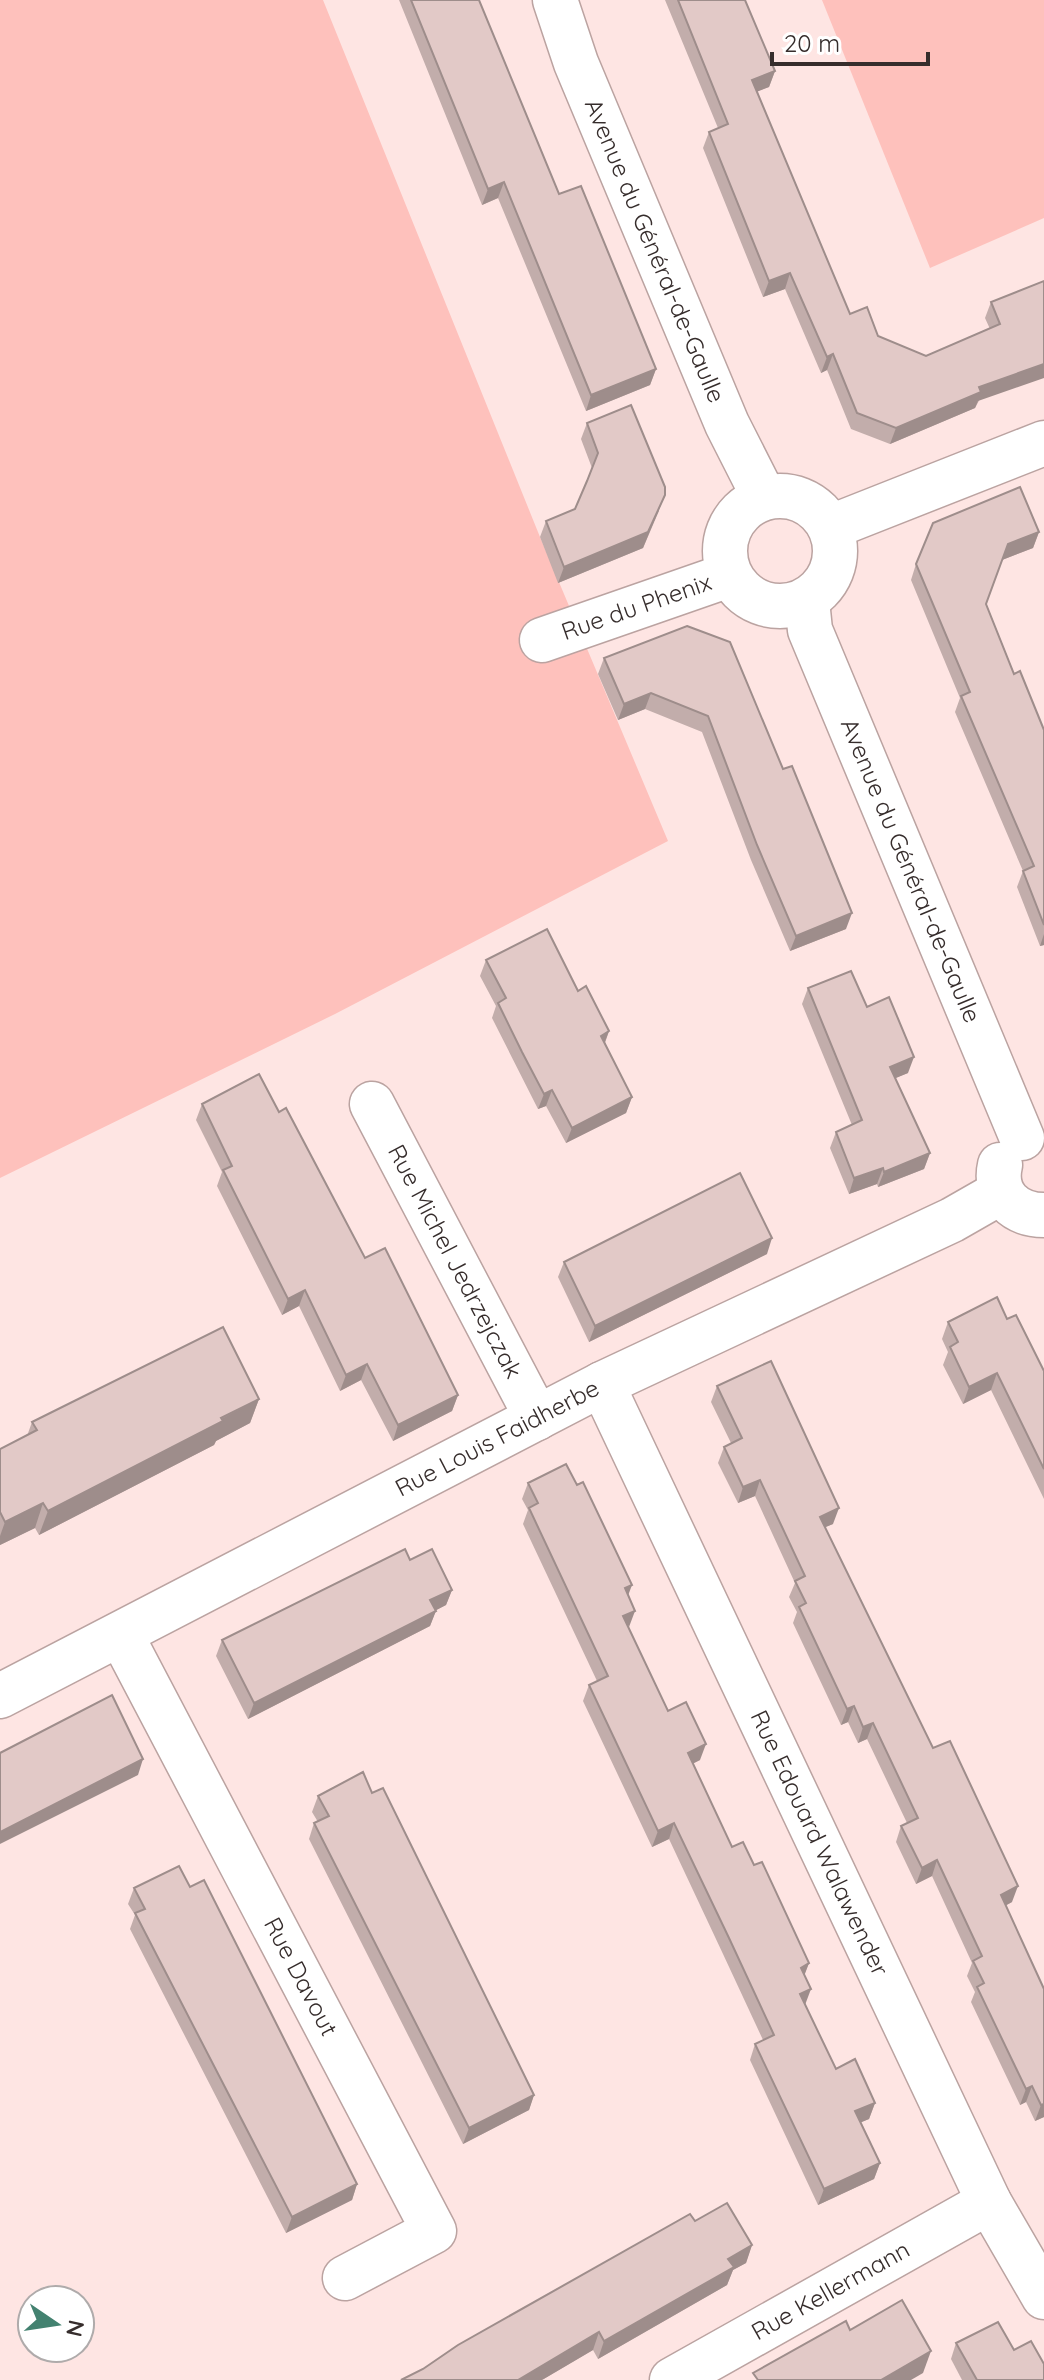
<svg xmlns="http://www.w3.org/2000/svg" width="1044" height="2380" viewBox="0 0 1044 2380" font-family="Quicksand,sans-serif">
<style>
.green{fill:#fec1bc}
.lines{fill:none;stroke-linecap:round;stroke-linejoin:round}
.minor-casing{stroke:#bba3a1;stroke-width:47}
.minor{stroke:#fff;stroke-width:44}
.wall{fill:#c2adab}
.shaded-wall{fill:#9e8d8b}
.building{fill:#e2c9c7;stroke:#9e8d8b;stroke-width:2}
.labels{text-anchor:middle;stroke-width:6;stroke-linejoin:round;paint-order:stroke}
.street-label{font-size:24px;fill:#362d2c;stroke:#fff}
</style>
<rect width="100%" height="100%" fill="#fee5e3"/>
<g class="green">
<polygon points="0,0 323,0 540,537 668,841 335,1014 0,1178"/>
<polygon points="822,0 1044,0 1044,218 930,268"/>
</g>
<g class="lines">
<defs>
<g id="minor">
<path id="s1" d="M555 0 576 63 727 424 764 497"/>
<circle cx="780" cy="551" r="55"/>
<polyline points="831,527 1044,443"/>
<path id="s2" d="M807 601 810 630 1022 1138"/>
<path id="s3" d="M542 640 729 575"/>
<path id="s4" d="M372 1104 537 1418"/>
<path d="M1000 1165C993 1195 1015 1215 1044 1215"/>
<path id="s5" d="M602 1384 989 2202 1044 2297"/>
<path id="s6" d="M121 1635 434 2231 345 2278"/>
<path id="s7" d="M0 1696 602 1384 952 1220 1001 1192"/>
<path id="s8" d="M672 2380 989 2202"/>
</g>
</defs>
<use href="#minor" class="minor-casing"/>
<use href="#minor" class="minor"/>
</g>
<g class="wall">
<polygon points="399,0 479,0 559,194 656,369 650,385 586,411 498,198 482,205"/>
<polygon points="665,0 745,0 775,71 769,87 757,91 850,314 878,336 926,356 990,329 985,318 991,302 1044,281 975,408 890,444 851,429 827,370 821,373 785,289 763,297 703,148 709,132 718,128"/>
<polygon points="587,423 659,511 643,548 558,583 540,537 546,521 575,509 592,468 581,439"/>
<polygon points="1039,532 1033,548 1002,560 986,604 1014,674 1044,730 1044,945 1040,946 1017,887 1023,871 955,712 960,698 911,580 916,564"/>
<polygon points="687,626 846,929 790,951 751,860 702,732 645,709 618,720 598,674 604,658"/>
<polygon points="486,960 578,991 609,1031 605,1043 632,1097 626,1113 566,1143 546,1106 538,1109 492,1018 496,1006 480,976"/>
<polygon points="808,988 867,1007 908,1073 895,1078 930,1153 924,1169 878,1187 877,1184 849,1194 830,1148 836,1132 852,1125 802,1004"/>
<polygon points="202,1104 279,1112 365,1258 458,1395 452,1411 393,1441 361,1380 340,1391 299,1306 282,1315 217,1186 222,1172 196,1120"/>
<polygon points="767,1254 589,1342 558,1277 564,1262"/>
<polygon points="1007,1319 1044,1371 1044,1499 991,1390 963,1404 943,1365 948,1352 942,1339 948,1322"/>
<polygon points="717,1386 833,1524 825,1527 933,1748 1012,1902 1005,1906 1044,1989 1044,2117 1035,2121 1026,2102 1020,2105 971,2002 975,1992 967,1976 972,1963 932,1876 916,1884 896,1842 901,1826 907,1823 867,1739 858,1743 848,1722 841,1725 793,1623 797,1612 789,1597 795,1583 755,1496 738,1503 718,1463 724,1447 731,1443 711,1402"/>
<polygon points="259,1399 250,1423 216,1441 214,1445 39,1535 35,1528 0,1545 0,1449 27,1436 32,1422"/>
<polygon points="528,1483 628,1595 628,1627 668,1711 700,1760 692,1764 732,1847 754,1865 809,1963 804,1975 805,2005 836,2069 875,2103 869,2119 861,2122 880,2163 874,2179 818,2205 750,2060 755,2044 763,2040 723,1954 669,1839 652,1847 583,1701 589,1685 597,1681 523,1524 528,1510 522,1499"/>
<polygon points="410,1560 452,1590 446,1605 436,1610 430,1626 248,1719 216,1656 222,1640"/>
<polygon points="372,1793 534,2095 529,2110 463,2144 309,1839 314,1823 318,1822 312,1812 318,1796"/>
<polygon points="190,1887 357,2184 352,2200 286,2233 130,1929 135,1915 128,1904 134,1888"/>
<polygon points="695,2221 752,2245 746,2263 733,2270 727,2285 598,2359 593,2350 542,2380"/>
<polygon points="956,2343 1014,2350 1044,2380 962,2380 951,2359"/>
</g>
<g class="shaded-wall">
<polygon points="775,71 769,87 746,96 752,80"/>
<polygon points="504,182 498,198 482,205 488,189"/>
<polygon points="790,273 785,289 763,297 769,281"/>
<polygon points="833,354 827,370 821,373 827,357"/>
<polygon points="1044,364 1044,378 978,401 975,408 890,444 896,428 979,387"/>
<polygon points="656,369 650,385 586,411 591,395"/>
<polygon points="665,495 643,548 558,583 564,567"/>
<polygon points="1039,532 1033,548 1002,560 1008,544"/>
<polygon points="651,693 645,709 618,720 624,704"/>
<polygon points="852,913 846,929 790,951 796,936"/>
<polygon points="1044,934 1044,945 1040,946"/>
<polygon points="609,1031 603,1047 601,1036"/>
<polygon points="914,1057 908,1073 884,1083 890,1067"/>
<polygon points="552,1090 546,1106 538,1109 544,1094"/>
<polygon points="632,1097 626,1113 566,1143 572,1128"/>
<polygon points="930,1153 924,1169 878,1187 884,1172"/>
<polygon points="883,1168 877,1184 849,1194 854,1178"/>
<polygon points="772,1238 767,1254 589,1342 595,1326"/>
<polygon points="305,1290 299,1306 282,1315 288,1299"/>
<polygon points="367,1364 361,1380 340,1391 346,1375"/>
<polygon points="997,1373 991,1390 963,1404 969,1387"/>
<polygon points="458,1395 452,1411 393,1441 398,1425"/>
<polygon points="259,1399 250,1423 216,1441 214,1445 39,1535 48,1511"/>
<polygon points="760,1480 755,1496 738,1503 743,1487"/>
<polygon points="43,1503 35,1528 0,1545 0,1536 5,1522"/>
<polygon points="839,1508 833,1524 814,1532 820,1517"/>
<polygon points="632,1585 626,1601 625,1588"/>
<polygon points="452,1590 446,1605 425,1616 430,1600"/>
<polygon points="436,1611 430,1626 248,1719 254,1703"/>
<polygon points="635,1611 629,1627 623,1616"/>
<polygon points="854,1706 848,1722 841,1725 847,1709"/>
<polygon points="873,1723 867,1739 858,1743 863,1727"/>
<polygon points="706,1744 700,1760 682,1769 688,1753"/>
<polygon points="143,1759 138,1775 0,1844 0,1832"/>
<polygon points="674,1823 669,1839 652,1847 658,1831"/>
<polygon points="937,1860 932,1876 916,1884 922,1868"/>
<polygon points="1018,1886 1012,1902 995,1911 1001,1895"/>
<polygon points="809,1963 803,1979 801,1968"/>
<polygon points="811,1989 805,2005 800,1994"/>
<polygon points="1032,2086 1026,2102 1020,2105 1026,2089"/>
<polygon points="534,2095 529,2110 463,2144 469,2128"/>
<polygon points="875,2103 869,2119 850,2127 855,2111"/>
<polygon points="1044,2104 1044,2117 1035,2121 1041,2105"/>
<polygon points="880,2163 874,2179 818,2205 824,2189"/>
<polygon points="357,2184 352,2200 286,2233 292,2217"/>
<polygon points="752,2245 746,2263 733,2270 727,2285 598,2359 604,2341 728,2259"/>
<polygon points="599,2332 593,2350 542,2380 518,2380"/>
<polygon points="931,2351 923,2373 911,2380 881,2380"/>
</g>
<g class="building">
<polygon points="411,0 479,0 559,194 581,186 656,369 591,395 504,182 488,189"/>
<polygon points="678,0 745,0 775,71 752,80 850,314 867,307 878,336 926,356 1000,324 991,302 1044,281 1044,364 979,387 981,392 896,428 857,413 833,354 827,357 790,273 769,281 709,132 728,124"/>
<polygon points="631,405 665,487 665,495 648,532 564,567 546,521 575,509 587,481 598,453 587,423"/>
<polygon points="1020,487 1039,532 1008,544 986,604 1014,674 1020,671 1044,730 1044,925 1023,871 1034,866 961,696 970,692 916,564 933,523"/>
<polygon points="687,626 730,642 783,769 792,766 852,913 796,936 757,845 708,716 651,693 624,704 604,658"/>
<polygon points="547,929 578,991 586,986 609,1031 601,1036 632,1097 572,1128 552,1090 544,1094 522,1052 498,1003 506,998 486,960"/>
<polygon points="851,971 867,1007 889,997 914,1057 890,1067 930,1153 884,1172 883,1168 854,1178 836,1132 862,1120 808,988"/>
<polygon points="259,1074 279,1112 286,1108 365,1258 385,1248 458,1395 398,1425 367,1364 346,1375 305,1290 288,1299 223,1170 232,1166 202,1104"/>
<polygon points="740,1173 772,1238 595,1326 564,1262"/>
<polygon points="997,1297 1007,1319 1016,1315 1044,1371 1044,1469 997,1373 969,1387 950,1347 958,1342 948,1322"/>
<polygon points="223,1327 259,1399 221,1418 223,1421 48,1511 43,1503 5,1522 0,1512 0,1449 37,1430 32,1422"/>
<polygon points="771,1361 839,1508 820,1517 933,1748 950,1741 1018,1886 1001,1895 1044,1989 1044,2104 1041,2105 1032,2086 1026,2089 977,1987 984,1983 973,1961 982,1956 937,1860 922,1868 901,1826 918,1818 873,1723 863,1727 854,1706 847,1709 799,1607 806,1603 795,1581 805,1576 760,1480 743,1487 724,1447 742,1438 717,1386"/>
<polygon points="566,1464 577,1485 583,1482 632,1585 625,1588 635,1611 623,1616 668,1711 686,1702 706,1744 688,1753 732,1847 743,1842 754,1865 762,1862 809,1963 801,1968 811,1989 800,1994 836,2069 855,2059 875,2103 855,2111 880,2163 824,2189 755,2044 774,2035 729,1938 674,1823 658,1831 589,1685 608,1676 529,1508 538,1503 528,1483"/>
<polygon points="405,1549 410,1560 432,1549 452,1590 430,1600 436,1611 254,1703 222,1640"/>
<polygon points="112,1695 143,1759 0,1832 0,1753"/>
<polygon points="363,1772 372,1793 383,1788 534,2095 469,2128 314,1823 329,1816 318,1796"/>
<polygon points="179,1866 190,1887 204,1880 357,2184 292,2217 135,1913 145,1909 134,1888"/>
<polygon points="727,2203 752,2245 728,2259 734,2267 604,2341 599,2332 518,2380 401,2380 423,2369 458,2345 690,2214 695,2221"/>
<polygon points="902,2300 931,2351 881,2380 758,2380 753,2373 846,2321 850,2330"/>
<polygon points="998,2322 1014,2350 1031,2341 1044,2364 1044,2380 977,2380 956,2343"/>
</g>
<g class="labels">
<g class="street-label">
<text dy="8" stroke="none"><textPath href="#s1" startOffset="270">Avenue du Général-de-Gaulle</textPath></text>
<text dy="8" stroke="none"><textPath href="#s3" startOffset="100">Rue du Phenix</textPath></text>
<text dy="8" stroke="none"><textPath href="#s2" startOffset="290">Avenue du Général-de-Gaulle</textPath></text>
<text dy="8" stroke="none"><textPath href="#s4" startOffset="178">Rue Michel Jedrzejczak</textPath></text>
<text dy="8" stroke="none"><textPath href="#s7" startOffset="560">Rue Louis Faidherbe</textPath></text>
<text dy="8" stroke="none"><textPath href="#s5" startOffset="508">Rue Edouard Walawender</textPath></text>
<text dy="8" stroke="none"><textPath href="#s6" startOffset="386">Rue Davout</textPath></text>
<text dy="8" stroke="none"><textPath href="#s8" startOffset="182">Rue Kellermann</textPath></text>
</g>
</g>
<g transform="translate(56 2324) rotate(103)"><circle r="38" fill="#ffffff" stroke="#afabab" stroke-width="2"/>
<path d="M0-6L14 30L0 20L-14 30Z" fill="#438270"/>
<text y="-12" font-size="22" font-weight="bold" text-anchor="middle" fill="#362d2c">N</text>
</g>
<path d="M772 52v12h156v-12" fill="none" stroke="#362d2c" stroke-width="4"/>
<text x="784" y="52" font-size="24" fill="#362d2c" stroke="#ffffff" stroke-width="6" paint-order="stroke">20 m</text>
</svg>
